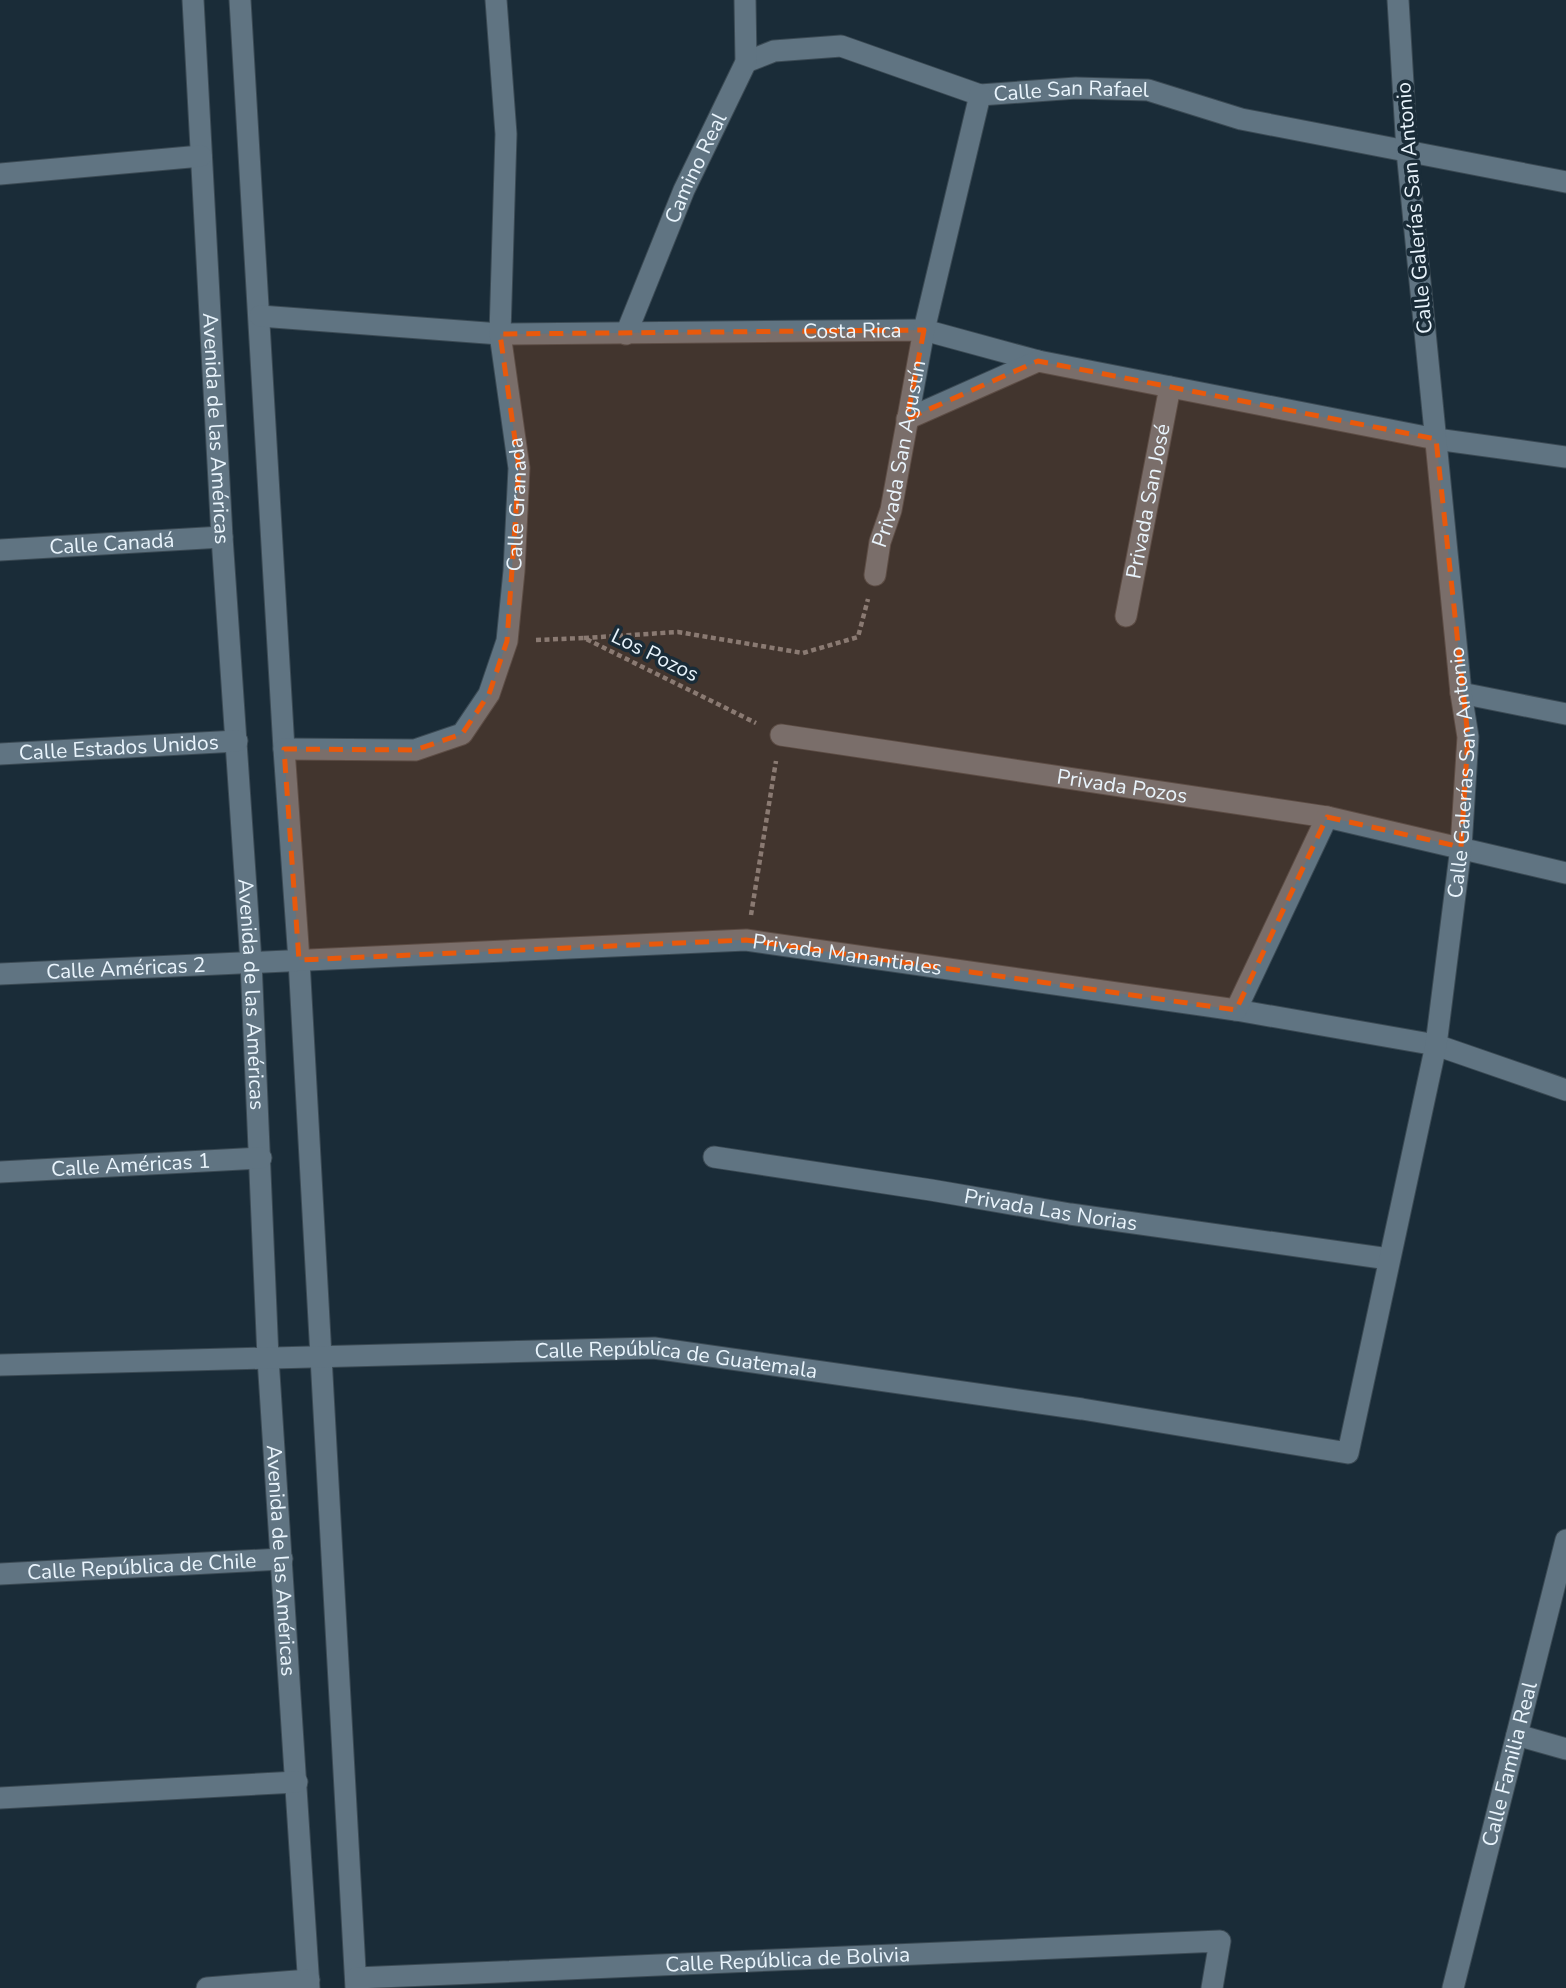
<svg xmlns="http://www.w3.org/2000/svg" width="1566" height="1988" viewBox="0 0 1566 1988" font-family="'Nunito Sans',sans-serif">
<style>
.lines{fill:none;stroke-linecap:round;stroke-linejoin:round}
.minor-casing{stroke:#3b4a54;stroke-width:23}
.path{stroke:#74838d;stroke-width:4.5;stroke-dasharray:5 3.5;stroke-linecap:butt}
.minor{stroke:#607482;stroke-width:21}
.marked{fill:#e8590c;fill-opacity:0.2;stroke:#e8590c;stroke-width:5;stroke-dasharray:14 9;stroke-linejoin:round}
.labels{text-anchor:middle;stroke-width:7;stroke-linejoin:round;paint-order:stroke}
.street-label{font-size:21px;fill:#e9f4fc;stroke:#1a2c38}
</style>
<rect width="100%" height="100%" fill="#1a2c38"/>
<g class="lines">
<defs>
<g id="minor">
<path id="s1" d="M193 0 222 537 251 962 268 1358 309 1988"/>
<polyline points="240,0 284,749 299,960 356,1988"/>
<path id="s2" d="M746 62 774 51 841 46 980 95 1076 88 1148 90 1241 119 1566 182"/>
<polyline points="0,174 201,156"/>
<path id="s3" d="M260 316 500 334 924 330 1038 361 1436 439 1566 457"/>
<path id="s4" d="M626 334 684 190 746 62 745 0"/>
<polyline points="907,419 1038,361"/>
<path id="s5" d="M0 550 222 537"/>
<path id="s6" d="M875 575 880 542 891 510 924 330 980 95"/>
<path id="s7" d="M1126 616 1170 387"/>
<polyline points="1461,693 1566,714"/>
<path id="s8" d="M781 735 1327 817 1566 873"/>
<path id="s9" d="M284 749 415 750 462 734 489 694 507 641 514 571 519 468 500 334 506 134 496 0"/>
<path id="s10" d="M0 754 237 741"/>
<path id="s11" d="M0 974 746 940 1236 1010 1436 1045 1566 1090"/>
<polyline points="1236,1010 1327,817"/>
<path id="s12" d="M714 1157 931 1190 1070 1214 1389 1259"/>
<path id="s13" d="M0 1172 261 1158"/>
<path id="s14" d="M0 1365 654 1348 1082 1409 1348 1453 1436 1045 1461 847 1468 737 1461 693 1407 151 1398 0"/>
<path id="s15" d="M0 1574 282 1559"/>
<polyline points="1517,1735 1566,1749"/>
<polyline points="0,1798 297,1782"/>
<path id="s16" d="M356 1978 1220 1941 1212 1988"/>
<polyline points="207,1988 309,1980"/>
<path id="s17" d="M1453 1988 1566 1540"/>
</g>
</defs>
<use href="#minor" class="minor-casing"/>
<g class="path">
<polyline points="584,638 678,632 803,653 858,637 868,599"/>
<polyline points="536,640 584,638 756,723"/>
<polyline points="751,915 776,761"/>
</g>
<use href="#minor" class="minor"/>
</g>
<path class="marked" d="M924 330 907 419 1038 361 1436 439 1468 737 1461 847 1327 817 1236 1010 746 940 299 960 284 749 415 750 462 734 489 694 507 641 519 468 500 334Z"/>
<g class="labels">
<g class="street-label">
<text dy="7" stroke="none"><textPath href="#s2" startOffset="336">Calle San Rafael</textPath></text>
<text dy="7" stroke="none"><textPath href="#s4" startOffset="180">Camino Real</textPath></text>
<text transform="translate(1414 208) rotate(-95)" y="7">Calle Galerías San Antonio</text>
<text dy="7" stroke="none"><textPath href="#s3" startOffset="593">Costa Rica</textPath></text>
<text dy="7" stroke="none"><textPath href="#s1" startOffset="429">Avenida de las Américas</textPath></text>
<text dy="7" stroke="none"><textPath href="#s6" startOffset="124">Privada San Agustín</textPath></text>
<text dy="7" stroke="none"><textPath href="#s7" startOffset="117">Privada San José</textPath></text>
<text dy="7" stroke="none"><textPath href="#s9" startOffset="422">Calle Granada</textPath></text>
<text dy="7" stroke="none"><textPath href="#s5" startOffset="112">Calle Canadá</textPath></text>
<text transform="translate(655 655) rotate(26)" y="7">Los Pozos</text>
<text dy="7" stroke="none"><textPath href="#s10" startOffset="119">Calle Estados Unidos</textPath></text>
<text dy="7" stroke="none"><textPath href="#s14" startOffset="2048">Calle Galerías San Antonio</textPath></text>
<text dy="7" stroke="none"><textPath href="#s8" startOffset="345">Privada Pozos</textPath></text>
<text dy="7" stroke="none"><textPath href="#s11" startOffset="849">Privada Manantiales</textPath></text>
<text dy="7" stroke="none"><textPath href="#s11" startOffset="126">Calle Américas 2</textPath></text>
<text dy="7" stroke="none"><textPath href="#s1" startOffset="996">Avenida de las Américas</textPath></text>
<text dy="7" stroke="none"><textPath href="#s13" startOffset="131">Calle Américas 1</textPath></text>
<text dy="7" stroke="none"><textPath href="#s12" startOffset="341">Privada Las Norias</textPath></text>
<text dy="7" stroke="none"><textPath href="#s14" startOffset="677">Calle República de Guatemala</textPath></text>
<text dy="7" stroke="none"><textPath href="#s1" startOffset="1563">Avenida de las Américas</textPath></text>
<text dy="7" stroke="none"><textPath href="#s15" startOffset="142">Calle República de Chile</textPath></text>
<text dy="7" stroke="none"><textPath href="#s17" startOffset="231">Calle Familia Real</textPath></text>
<text dy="7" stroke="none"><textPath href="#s16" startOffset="432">Calle República de Bolivia</textPath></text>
</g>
</g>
</svg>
